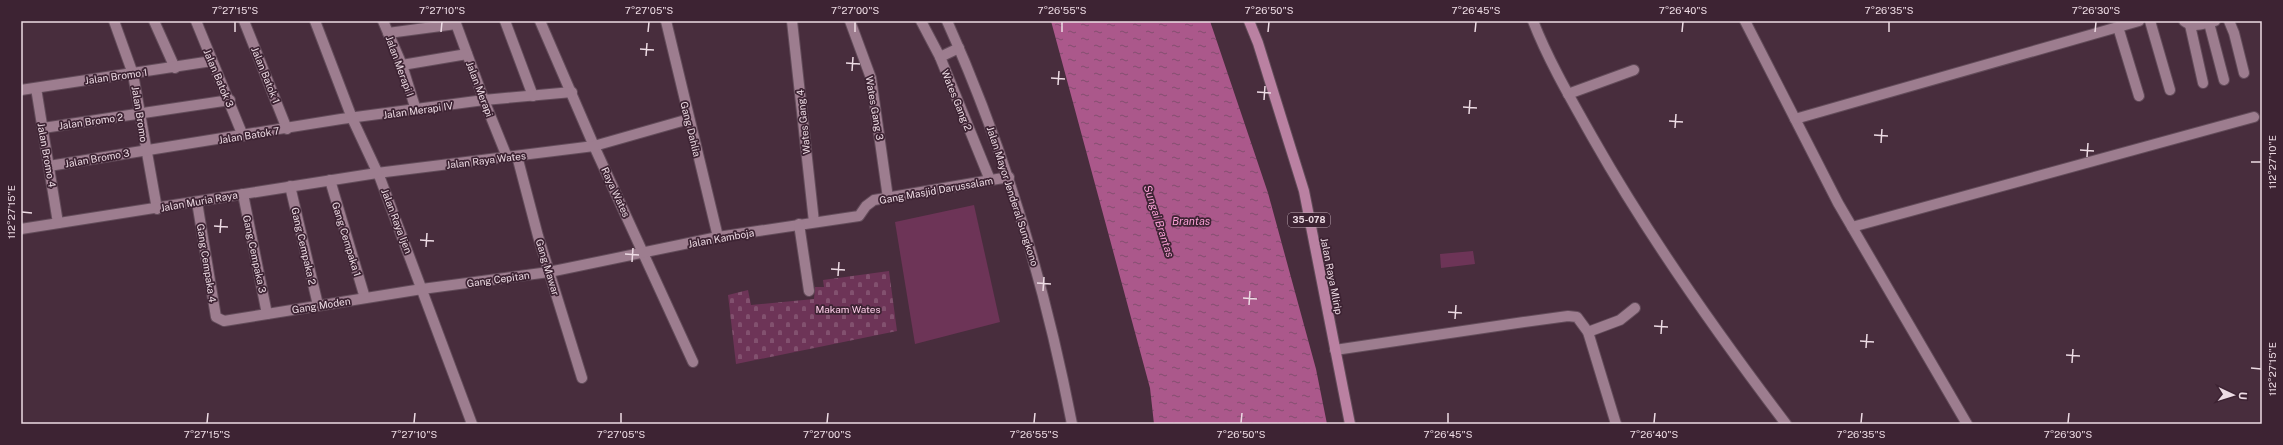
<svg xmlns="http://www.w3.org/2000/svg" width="2283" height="445" viewBox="0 0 2283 445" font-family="'Public Sans',sans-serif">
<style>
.cemetery{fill:url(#cemetery-stones)}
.pitch{fill:#6d3457}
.water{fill:url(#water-ripples)}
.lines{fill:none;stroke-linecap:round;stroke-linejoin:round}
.minor-casing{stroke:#634c5a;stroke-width:12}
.tertiary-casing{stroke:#634c5a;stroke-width:12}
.secondary-casing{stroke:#634c5a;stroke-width:12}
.primary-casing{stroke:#634c5a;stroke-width:12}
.minor{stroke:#9d7d8f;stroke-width:10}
.tertiary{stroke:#9d7d8f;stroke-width:10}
.secondary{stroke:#9d7d8f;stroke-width:10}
.primary{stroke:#ba81a2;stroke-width:10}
.ticks{fill:none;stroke:#eddbe4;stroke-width:1.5}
.labels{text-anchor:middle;stroke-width:3.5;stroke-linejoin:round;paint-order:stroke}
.shield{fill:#3d2333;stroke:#b8a4af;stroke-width:1}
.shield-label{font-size:9px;font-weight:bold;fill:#eddbe4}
.street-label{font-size:10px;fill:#eddbe4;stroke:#3d2333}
.park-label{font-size:10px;fill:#fccde7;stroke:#3d2333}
.water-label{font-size:11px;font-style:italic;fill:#f9a0d5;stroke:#3d2333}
.neatline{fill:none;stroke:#eddbe4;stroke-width:1.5}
.ticks-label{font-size:10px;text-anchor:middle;fill:#eddbe4}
</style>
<defs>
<pattern id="cemetery-stones" width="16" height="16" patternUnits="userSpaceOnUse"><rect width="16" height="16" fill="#6d3457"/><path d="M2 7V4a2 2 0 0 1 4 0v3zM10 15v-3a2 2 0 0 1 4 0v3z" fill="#82516f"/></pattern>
<pattern id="water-ripples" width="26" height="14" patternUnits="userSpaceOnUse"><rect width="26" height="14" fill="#ab588b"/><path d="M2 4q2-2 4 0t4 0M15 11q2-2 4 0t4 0" fill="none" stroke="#834f6f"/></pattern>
</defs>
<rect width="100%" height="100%" fill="#482d3d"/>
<polygon class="cemetery" points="889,271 897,331 736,364 728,295 748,290 751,305 814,299 815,287 824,287 823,280"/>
<g class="pitch">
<polygon points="974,205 1000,322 915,344 895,222"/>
<polygon points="1473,251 1475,264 1441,268 1440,254"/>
</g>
<polygon class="water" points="1051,21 1210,21 1268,193 1316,369 1327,424 1154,424 1150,388"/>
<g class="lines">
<defs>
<g id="minor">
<polyline points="114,21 133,74 157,209"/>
<polyline points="154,21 175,68"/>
<polyline points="196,21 243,136"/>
<polyline points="244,21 287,129"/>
<polyline points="383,21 402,65 416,110"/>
<polyline points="455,21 484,100 507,157"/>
<polyline points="505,21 533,96"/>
<polyline points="540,21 594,146 693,362"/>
<polyline points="666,21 718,237"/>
<polyline points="792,21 814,222"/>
<polyline points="850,21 871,78 888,198"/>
<polyline points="921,21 940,57 990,180"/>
<path d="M1533 21C1549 62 1572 101 1594 140 1650 239 1717 333 1786 424"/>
<polyline points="1745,21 1838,203 1967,424"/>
<polyline points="2150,21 2170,90"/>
<path d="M2184 21C2193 28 2204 24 2215 21"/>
<polyline points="2229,21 2234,33 2244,73"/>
<polyline points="2209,23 2224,80"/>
<polyline points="2190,25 2203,83"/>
<polyline points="2118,27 2139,96"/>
<polyline points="388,33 456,24"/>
<polyline points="940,57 959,48"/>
<polyline points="402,65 467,54"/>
<polyline points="36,88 58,223"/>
<polyline points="21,90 212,61"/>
<polyline points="1568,94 1634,70"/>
<polyline points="1795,119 2139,21"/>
<polyline points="43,128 230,100"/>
<polyline points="517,156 538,236 582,378"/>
<polyline points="49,166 341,119 484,100 572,92"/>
<polyline points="377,173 594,146 689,119"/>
<polyline points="330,180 365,298"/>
<polyline points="290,186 318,305"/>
<polyline points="243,194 267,314"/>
<polyline points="197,202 216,317 224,321 422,289 549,272 718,237 859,216 866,206 874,200 1009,177"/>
<polyline points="799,224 809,291"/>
<polyline points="1852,227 2254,117"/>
<polyline points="1588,332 1620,320 1635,308"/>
<polyline points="1335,350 1524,322 1568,316 1577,317 1588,332 1616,424"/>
</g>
<g id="tertiary">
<polyline points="315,21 352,118 380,178 472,424"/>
<polyline points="21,229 377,173"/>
</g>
<path id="secondary" d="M947 21C1005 150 1045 285 1072 424"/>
<polyline id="primary" points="1249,21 1258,43 1304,191 1350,424"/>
</defs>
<use href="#minor" class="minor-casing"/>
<use href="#tertiary" class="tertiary-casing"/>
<use href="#secondary" class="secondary-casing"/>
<use href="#primary" class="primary-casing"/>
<use href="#minor" class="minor"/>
<use href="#tertiary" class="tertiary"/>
<use href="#secondary" class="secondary"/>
<use href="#primary" class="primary"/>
</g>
<path class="ticks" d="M235 32V22M441 32 442 22M648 32 649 22M855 32V22M1062 32V22M1268 32 1269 22M1475 32 1476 22M1682 32 1683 22M1889 32V22M2095 32 2096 22M640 49 654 50M646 56 647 43M846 63 860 64M852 71 853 57M1051 78 1065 79M1058 85 1059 71M1257 92 1271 93M1264 100 1265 86M1463 107 1477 108M1469 114 1470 100M1669 121 1683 122M1675 128 1676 114M1874 135 1888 136M1881 143 1882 129M2080 150 2094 151M2087 157 2088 143M2251 162H2261M22 212 32 213M214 226 228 227M220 233 221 219M420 240 434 241M426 247 427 233M625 254 639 255M632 262 633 248M831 269 845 270M838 276 839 262M1037 283 1051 284M1043 291 1044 277M1243 298 1257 299M1249 305 1250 291M1448 312 1462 313M1455 319 1456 305M1654 326 1668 327M1661 334 1662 320M1860 341 1874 342M1866 348 1867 334M2066 355 2080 356M2072 363 2073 349M2251 368 2261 369M207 423 208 413M414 423 415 413M621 423V413M827 423 828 413M1034 423 1035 413M1241 423 1242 413M1448 423V413M1654 423 1655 413M1861 423 1862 413M2068 423 2069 413"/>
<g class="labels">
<rect class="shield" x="1288" y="213" width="42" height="14" rx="3"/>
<g class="shield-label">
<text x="1309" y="223">35-078</text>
</g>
<g class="street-label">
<text transform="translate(400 66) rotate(70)" y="4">Jalan Merapi I</text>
<text transform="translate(266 75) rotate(68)" y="4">Jalan Batok 1</text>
<text transform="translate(116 76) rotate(-8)" y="4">Jalan Bromo 1</text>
<text transform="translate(219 78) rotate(67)" y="4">Jalan Batok 3</text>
<text transform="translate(480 89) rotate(69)" y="4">Jalan Merapi</text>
<text transform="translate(957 100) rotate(68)" y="4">Wates Gang 2</text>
<text transform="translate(875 108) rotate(80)" y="4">Wates Gang 3</text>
<text transform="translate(418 110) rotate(-8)" y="4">Jalan Merapi IV</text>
<text transform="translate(140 114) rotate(81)" y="4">Jalan Bromo</text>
<text transform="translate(91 121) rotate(-8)" y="4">Jalan Bromo 2</text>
<text transform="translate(803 122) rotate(-96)" y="4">Wates Gang 4</text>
<text transform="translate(691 129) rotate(76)" y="4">Gang Dahlia</text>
<text transform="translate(249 135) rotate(-9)" y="4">Jalan Batok 7</text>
<text transform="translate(47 155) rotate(80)" y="4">Jalan Bromo 4</text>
<text transform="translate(97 158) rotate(-10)" y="4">Jalan Bromo 3</text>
<text transform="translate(486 160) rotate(-7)" y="4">Jalan Raya Wates</text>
<text transform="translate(936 190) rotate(-10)" y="4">Gang Masjid Darussalam</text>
<text transform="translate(616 192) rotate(65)" y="4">Raya Wates</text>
<text transform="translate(1013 196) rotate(72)" y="4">Jalan Mayor Jenderal Sungkono</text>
<text transform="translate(199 201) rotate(-10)" y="4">Jalan Muria Raya</text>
<text transform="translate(397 221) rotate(69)" y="4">Jalan Raya Ijen</text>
<text transform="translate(721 238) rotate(-10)" y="4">Jalan Kamboja</text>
<text transform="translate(347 239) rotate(73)" y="4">Gang Cempaka 1</text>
<text transform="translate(304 246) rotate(77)" y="4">Gang Cempaka 2</text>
<text transform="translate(255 254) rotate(78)" y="4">Gang Cempaka 3</text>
<text transform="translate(207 263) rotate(81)" y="4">Gang Cempaka 4</text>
<text transform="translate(548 267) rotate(73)" y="4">Gang Mawar</text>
<text transform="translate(1332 276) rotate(79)" y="4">Jalan Raya Mlirip</text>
<text transform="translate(498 279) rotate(-8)" y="4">Gang Cepitan</text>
<text transform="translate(321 305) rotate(-9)" y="4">Gang Moden</text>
</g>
<g class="park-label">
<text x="848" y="313">Makam Wates</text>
</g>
<g class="water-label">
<text transform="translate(1159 221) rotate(72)" y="4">Sungai Brantas</text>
<text x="1191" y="225">Brantas</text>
</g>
</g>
<rect width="2283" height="445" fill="none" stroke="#3d2333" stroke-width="44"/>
<g transform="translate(2233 395) rotate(94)" stroke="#3d2333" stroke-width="3" paint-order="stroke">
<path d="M0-3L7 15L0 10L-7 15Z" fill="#eddbe4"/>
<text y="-6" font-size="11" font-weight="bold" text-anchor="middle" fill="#eddbe4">U</text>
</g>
<rect x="22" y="22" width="2239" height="401" class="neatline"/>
<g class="ticks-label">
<text x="235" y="14">7°27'15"S</text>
<text x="442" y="14">7°27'10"S</text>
<text x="649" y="14">7°27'05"S</text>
<text x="855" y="14">7°27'00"S</text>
<text x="1062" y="14">7°26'55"S</text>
<text x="1269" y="14">7°26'50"S</text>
<text x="1476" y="14">7°26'45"S</text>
<text x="1683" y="14">7°26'40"S</text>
<text x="1889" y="14">7°26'35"S</text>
<text x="2096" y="14">7°26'30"S</text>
<text transform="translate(2272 162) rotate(-90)" y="4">112°27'10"E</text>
<text transform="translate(11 212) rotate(-90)" y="4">112°27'15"E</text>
<text transform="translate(2272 369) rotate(-90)" y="4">112°27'15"E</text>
<text x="207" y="438">7°27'15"S</text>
<text x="414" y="438">7°27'10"S</text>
<text x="621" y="438">7°27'05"S</text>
<text x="827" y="438">7°27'00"S</text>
<text x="1034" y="438">7°26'55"S</text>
<text x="1241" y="438">7°26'50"S</text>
<text x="1448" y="438">7°26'45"S</text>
<text x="1654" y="438">7°26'40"S</text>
<text x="1861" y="438">7°26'35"S</text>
<text x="2068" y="438">7°26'30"S</text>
</g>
</svg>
